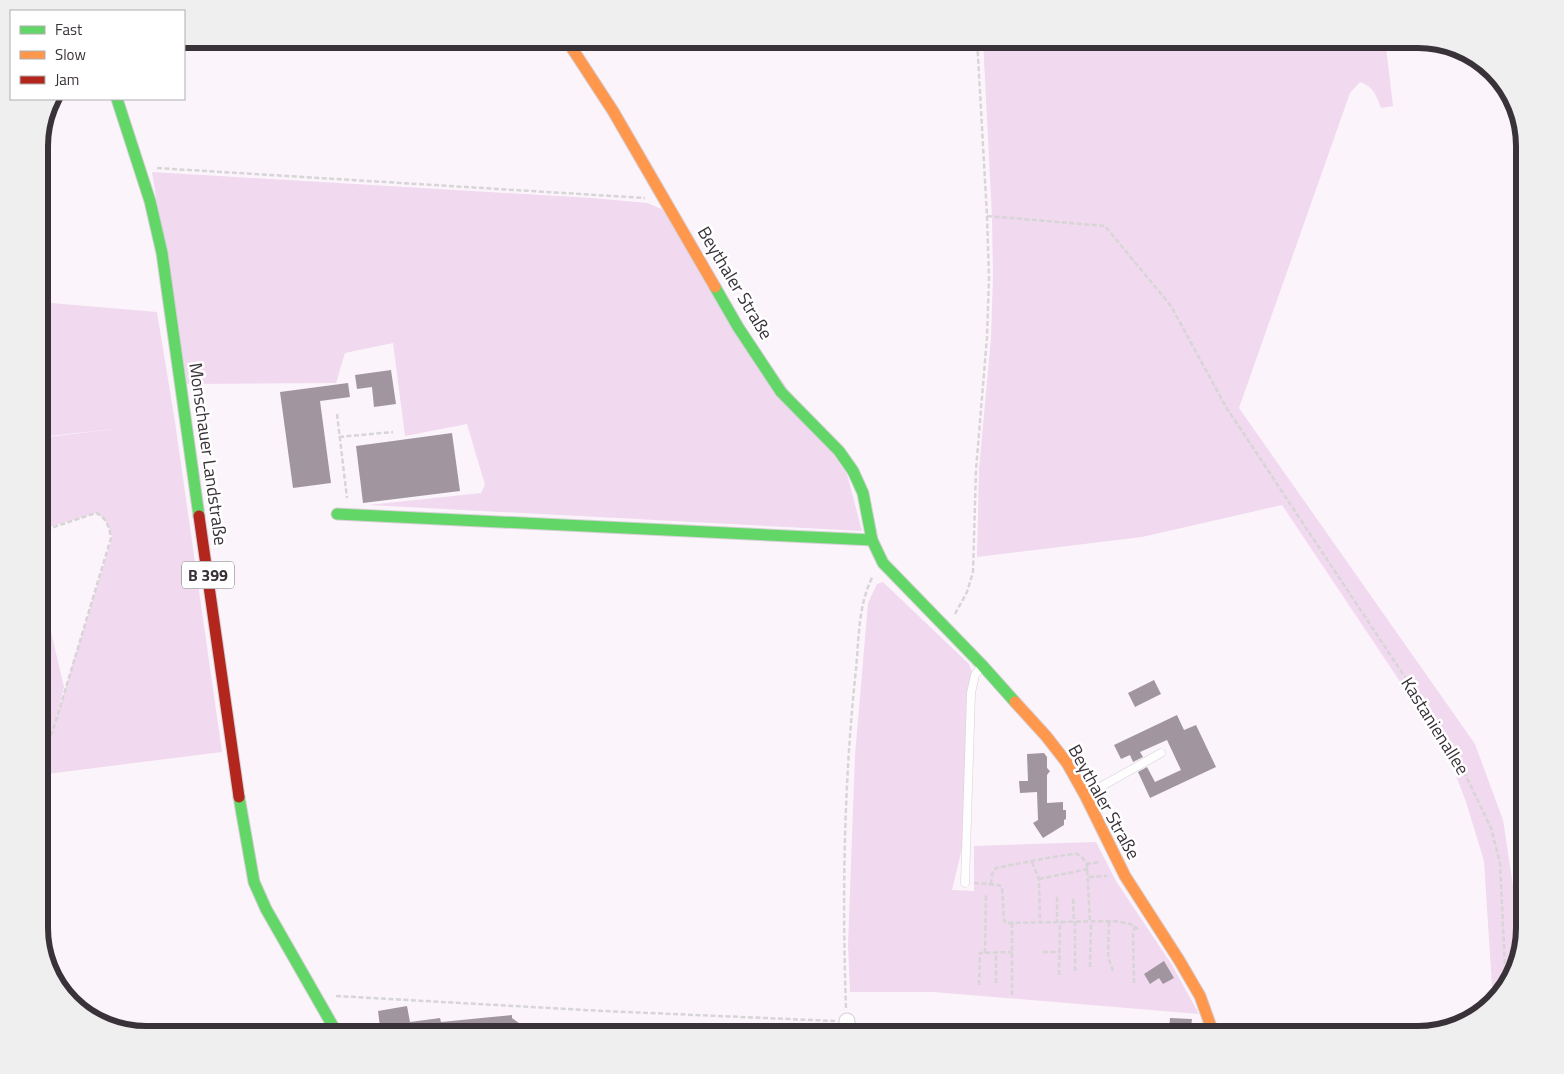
<svg xmlns="http://www.w3.org/2000/svg" width="1564" height="1074" viewBox="0 0 1564 1074" font-family="'Titillium Web',sans-serif">
<style>
.green{fill:#f1d9ef}
.building{fill:#a196a0}
.lines{fill:none;stroke-linecap:round;stroke-linejoin:round}
.lane-casing{stroke:#d6d0d6;stroke-width:9}
.street-casing{stroke:#d6d0d6;stroke-width:17}
.fast-casing{stroke:#d6d0d6;stroke-width:13}
.slow-casing{stroke:#d6d0d6;stroke-width:13}
.jam-casing{stroke:#d6d0d6;stroke-width:13}
.path{stroke:#d7d5d6;stroke-width:2.5;stroke-dasharray:5 2.5;stroke-linecap:butt}
.lane{stroke:#fefefe;stroke-width:8}
.street{stroke:#fefefe;stroke-width:15}
.fast{stroke:#63d668;stroke-width:11}
.slow{stroke:#ff974d;stroke-width:11}
.jam{stroke:#b3261e;stroke-width:11}
.labels{text-anchor:middle;stroke-width:5;stroke-linejoin:round;paint-order:stroke}
.shield{fill:#fff;stroke:#757074;stroke-width:1}
.shield-label{font-size:16px;font-weight:bold;fill:#3a3239}
.street-label{font-size:18px;fill:#3a3239;stroke:#fff}
.rim{fill:none;stroke:#3a3239;stroke-width:6}
</style>
<rect width="100%" height="100%" fill="#fbf5fb"/>
<g class="green">
<path d="M983 39H1385L1393 106 1381 108C1376 95 1374 87 1360 82L1350 93 1239 408 1475 744 1503 820 1519 925 1518 951 1507 988 1493 1002 1484 861 1466 802 1447 752 1282 505 1142 537 977 557 979 469 991 338 993 276 992 218Z"/>
<polygon points="152,172 592,198 647,203 662,209 847,474 862,531 368,505 481,493 485,485 467,424 405,436 393,343 345,353 336,383 186,384"/>
<path d="M39 302 157 312 175 422 222 752 39 775V767L54 726 39 762V581L64 687 56 718 112 538C109 527 107 518 96 513L39 530V438L114 429 39 437Z"/>
<polygon points="883,582 969,664 972,672 967,692 963,844 952,890 974,891 974,846 1096,842 1116,881 1172,965 1199,1014 933,992 850,992 848,945 855,755 868,603 877,584"/>
</g>
<g class="building">
<polygon points="391,370 396,404 374,407 372,387 357,389 355,375"/>
<polygon points="348,383 350,397 320,401 331,483 293,488 280,392"/>
<polygon points="452,433 460,491 363,503 356,446"/>
<polygon points="1154,680 1161,694 1135,707 1128,693"/>
<polygon points="1177,715 1184,730 1196,725 1216,767 1150,798 1138,772 1147,767 1155,782 1181,770 1167,740 1140,752 1143,757 1133,762 1130,755 1121,759 1114,745"/>
<polygon points="1044,753 1047,757 1047,768 1050,771 1047,775 1047,803 1063,802 1063,810 1066,810 1066,819 1064,820 1064,825 1043,838 1033,823 1038,820 1037,792 1020,793 1019,781 1028,781 1027,754"/>
<polygon points="1164,961 1174,978 1163,984 1159,978 1150,984 1144,974"/>
<polygon points="407,1006 410,1022 440,1018 441,1022 512,1015 512,1018 523,1026 524,1035 419,1035 419,1032 381,1035 378,1011"/>
<polygon points="1170,1018 1192,1019 1190,1035 1172,1035 1172,1030 1169,1030"/>
</g>
<g class="lines">
<defs>
<g id="lane">
<polyline points="1086,795 1161,753"/>
<polyline points="965,883 971,693 975,675 981,667"/>
<polyline points="557,1035 597,1028 603,1028 602,1035"/>
</g>
<polyline id="street" points="847,1021 847,1035"/>
<g id="fast">
<polyline points="117,99 150,201 162,253 199,516"/>
<polyline points="715,287 738,327 781,392 839,451 853,471 863,493 872,540 883,563 982,665 1015,702"/>
<polyline points="337,514 872,540"/>
<polyline points="239,797 254,882 266,909 338,1035"/>
</g>
<g id="slow">
<polyline points="566,39 613,111 715,287"/>
<polyline points="1015,702 1046,736 1067,763 1085,795 1125,876 1179,960 1200,996 1214,1035"/>
</g>
<polyline id="jam" points="199,516 239,797"/>
</defs>
<use href="#lane" class="lane-casing"/>
<use href="#street" class="street-casing"/>
<use href="#fast" class="fast-casing"/>
<use href="#slow" class="slow-casing"/>
<use href="#jam" class="jam-casing"/>
<g class="path">
<polyline points="157,168 645,198"/>
<polyline points="987,216 1105,226 1171,306 1226,407 1454,751 1491,828 1500,863 1506,989"/>
<polyline points="337,414 347,498"/>
<polyline points="339,437 393,432"/>
<path d="M39 532 96 513C107 518 109 527 111 538L55 724 39 765"/>
<polyline points="955,614 967,592 973,572 976,470 987,337 989,277 987,216 977,39"/>
<polyline points="1032,862 1039,879 1040,922"/>
<polyline points="1086,864 1100,862"/>
<polyline points="1089,877 1107,876"/>
<polyline points="1039,879 1088,869"/>
<polyline points="974,883 999,885 1002,887 1004,920 1006,923 1114,921 1130,924 1138,929"/>
<path d="M991 884 992 874 996 868C1006 866 1070 853 1077 854 1082 856 1085 861 1087 865L1090 922"/>
<polyline points="1057,897 1057,922"/>
<polyline points="1073,899 1074,922"/>
<polyline points="1109,922 1108,957 1113,971"/>
<polyline points="1012,923 1012,995"/>
<polyline points="1043,952 1060,952"/>
<polyline points="985,953 986,893"/>
<polyline points="1090,967 1091,922"/>
<polyline points="1075,971 1075,922"/>
<polyline points="1059,975 1060,922"/>
<polyline points="996,983 996,953"/>
<polyline points="1134,983 1133,934 1135,926"/>
<polyline points="979,985 980,953 1012,952"/>
<polyline points="336,996 603,1011 835,1021"/>
<path d="M846 1008C842 895 844 781 856 669 859 639 858 604 873 576"/>
</g>
<use href="#lane" class="lane"/>
<use href="#street" class="street"/>
<use href="#fast" class="fast"/>
<use href="#slow" class="slow"/>
<use href="#jam" class="jam"/>
</g>
<g class="labels">
<rect class="shield" x="182" y="561.5" width="52" height="27" rx="4"/>
<g class="shield-label">
<text x="208" y="581">B 399</text>
</g>
<g class="street-label">
<text transform="translate(735 283) rotate(59)" y="6">Beythaler Straße</text>
<text transform="translate(208 454) rotate(82)" y="6">Monschauer Landstraße</text>
<text transform="translate(1435 726) rotate(58)" y="6">Kastanienallee</text>
<text transform="translate(1104 802) rotate(61)" y="6">Beythaler Straße</text>
</g>
</g>
<path d="M0 0H1564V1074H0ZM146 48H1418A98 98 0 0 1 1516 146V928A98 98 0 0 1 1418 1026H146A98 98 0 0 1 48 928V146A98 98 0 0 1 146 48Z" fill="#efefef" fill-rule="evenodd"/>
<path class="rim" d="M146 48H1418A98 98 0 0 1 1516 146V928A98 98 0 0 1 1418 1026H146A98 98 0 0 1 48 928V146A98 98 0 0 1 146 48Z"/>
<rect x="10" y="10" width="175" height="90" fill="#ffffff" stroke="#b0adb0"/>
<rect x="20" y="26" width="25" height="8" fill="#63d668" stroke="#b0adb0"/>
<text x="55" y="35" font-size="15" fill="#3a3239">Fast</text>
<rect x="20" y="51" width="25" height="8" fill="#ff974d" stroke="#b0adb0"/>
<text x="55" y="60" font-size="15" fill="#3a3239">Slow</text>
<rect x="20" y="76" width="25" height="8" fill="#b3261e" stroke="#b0adb0"/>
<text x="55" y="85" font-size="15" fill="#3a3239">Jam</text>
</svg>
